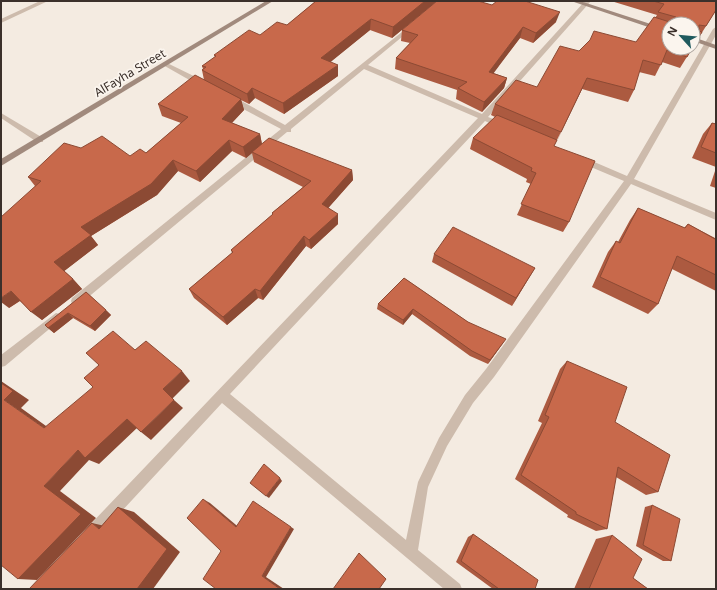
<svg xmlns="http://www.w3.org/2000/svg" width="717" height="590" viewBox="0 0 717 590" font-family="'Noto Sans',sans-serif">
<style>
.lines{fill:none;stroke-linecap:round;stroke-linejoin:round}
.street{fill:#cdbbac;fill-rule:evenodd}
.secondary{fill:#a18a7d;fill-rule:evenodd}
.wall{fill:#ac5a40}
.shaded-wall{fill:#8c4a34}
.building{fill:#c8694b;stroke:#8c4a34}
.labels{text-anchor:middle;stroke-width:3.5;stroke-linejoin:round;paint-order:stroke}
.far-street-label{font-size:12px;fill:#3b302b;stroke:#fbf5ee}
</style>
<rect width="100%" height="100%" fill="#f4ebe1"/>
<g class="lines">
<g class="street">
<polygon points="40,1 48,1 1,23 1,19"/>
<polygon points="585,1 591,1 488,117 506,124 506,128 500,128 485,121 230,394 406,540 418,482 439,438 465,395 486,369 624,181 579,162 579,158 585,158 627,176 713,29 716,27 716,35 634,179 716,213 716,220 631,184 494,377 473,403 447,446 428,487 418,550 460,584 462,589 444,589 222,403 95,540 90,542 85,540 83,535 85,530 478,118 364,69 291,129 291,132 287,132 80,304 76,305 72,304 71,301 72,298 281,129 228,101 228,97 234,97 285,125 412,24 414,25 414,27 368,65 482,114"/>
<polygon points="165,62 206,82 207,84 206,86 200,86 163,65 162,64"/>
<polygon points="1,113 43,138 43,142 37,142 1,118"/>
<polygon points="56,313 60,314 61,317 60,320 5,366 1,367 1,355"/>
</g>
<g class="secondary">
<polygon points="266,1 273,1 1,166 1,159"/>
<polygon points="571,1 580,1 669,30 669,34"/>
<polygon points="693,37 716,45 716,49 693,41"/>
</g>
</g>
<g class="wall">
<polygon points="316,1 437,1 392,38 370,30 330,62 338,76 284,114 255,98 249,104 241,100 244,110 232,123 260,134 262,144 352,170 353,180 328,208 338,224 311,249 306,246 263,300 258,298 227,325 194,298 189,289 232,253 231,250 272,215 272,213 303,187 254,162 252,153 246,158 232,151 200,182 178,171 157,195 91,236 98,245 64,271 73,279 82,289 42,320 20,301 9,308 35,186 28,177 81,148 130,156 146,153 181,123 162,116 158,104 204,80 202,70 203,69 202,66 215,57 214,55 260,35 287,25"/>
<polygon points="611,1 715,1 716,10 680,68 662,62 655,76 639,72 634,90 628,102 582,89 554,146 569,222 563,232 517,215 531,184 526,182 527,179 470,149 473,138 495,117 491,115 495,104 537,87 579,51 636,42 655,18 657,15"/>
<polygon points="492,5 556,22 533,43 520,38 493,73 507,78 504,88 482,112 456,99 457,90 395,69 396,58 410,43 401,41 402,30"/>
<polygon points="712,123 716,124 716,167 692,158 703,134"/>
<polygon points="716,168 716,188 710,186"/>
<polygon points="638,208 684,228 688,224 715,238 716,237 716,291 672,269 658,304 648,314 592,287 608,252 616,241 618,242 630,220"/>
<polygon points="434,254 535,268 512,306 432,262"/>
<polygon points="404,278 468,322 503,343 488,364 470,356 412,314 403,325 377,309 378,304"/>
<polygon points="86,292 111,315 95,331 73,318 54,333 48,328"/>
<polygon points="567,361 615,422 658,492 646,495 616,477 607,529 596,531 567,517 568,515 515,479 542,423 538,421 560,369"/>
<polygon points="652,505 671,561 663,561 636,546 645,507"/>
<polygon points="473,534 535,589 493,589 456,562 468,537"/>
<polygon points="612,535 633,578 648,589 574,589 596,539"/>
</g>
<g class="shaded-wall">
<polygon points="425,1 437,1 392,38 393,27"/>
<polygon points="560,12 556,22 533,43 536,33"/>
<polygon points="371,19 370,30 322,69 321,58"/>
<polygon points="523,27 520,38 487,82 489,72"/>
<polygon points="338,65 338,76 284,114 283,103"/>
<polygon points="507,78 504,88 482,112 484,102"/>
<polygon points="587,78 582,89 556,143 561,132"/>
<polygon points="252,88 255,98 249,104 247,94"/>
<polygon points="241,99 244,110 225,130 222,119"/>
<polygon points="260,134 262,145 252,152 252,153 246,158 243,147"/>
<polygon points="229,140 232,151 200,182 196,171"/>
<polygon points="173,160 178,171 157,195 91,236 98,245 63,272 54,262 81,227"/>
<polygon points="352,170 353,180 323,214 322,204"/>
<polygon points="338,214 338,224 311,249 309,240"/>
<polygon points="304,236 306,246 263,300 260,291"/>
<polygon points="535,268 530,276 512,306 516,298"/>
<polygon points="73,279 82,289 42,320 31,312"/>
<polygon points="255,289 258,298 227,325 223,317"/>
<polygon points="11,291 21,300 9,308 1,302 1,298"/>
<polygon points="413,309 412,314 403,325 403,320"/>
<polygon points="106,310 111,315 95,331 90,326"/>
<polygon points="68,313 73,318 54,333 48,328"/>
<polygon points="506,339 503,343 488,364 490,360"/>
<polygon points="182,371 190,381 172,399 163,389"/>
<polygon points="1,381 29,400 21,408 60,436 44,428 4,400"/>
<polygon points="174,400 183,408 151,440 141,432"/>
<polygon points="127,419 138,427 99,464 89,460 60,491 96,518 37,580 18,579 44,486 78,450"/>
<polygon points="280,478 282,481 269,498 266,496"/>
<polygon points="203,499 210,503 242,530 236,527"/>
<polygon points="118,507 134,512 180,552 153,589 137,589"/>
<polygon points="92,523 109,527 99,529"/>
<polygon points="291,527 294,529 266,577 284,589 280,589 262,576"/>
</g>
<g class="building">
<polygon points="316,1 425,1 393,27 371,19 321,58 338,65 283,103 252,88 247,94 202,70 206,67 202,66 216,56 214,55 249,30 260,35 277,22 287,25"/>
<polygon points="437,1 478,1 492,5 497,1 525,1 560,12 536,33 523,27 489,72 507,78 484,102 458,88 467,82 396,58 418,35 402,30"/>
<polygon points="653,1 716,1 716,10 706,26 699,25 699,31 702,32 693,46 693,24 676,24 676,17 658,12 664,4"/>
<polygon points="654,17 676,24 669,24 669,48 692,48 687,57 667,50 661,65 643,60 634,90 587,78 561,132 495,104 516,80 537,87 560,46 579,51 590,40 594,31 636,42"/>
<polygon points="195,75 241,99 222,119 260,134 243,147 229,140 196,171 173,160 151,184 81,227 91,235 54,262 73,279 31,312 11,291 1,298 1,217 41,181 28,177 64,143 81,148 102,136 130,156 140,149 146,153 188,117 158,104"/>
<polygon points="497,115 557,140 554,146 595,161 569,222 521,204 536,173 531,171 532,168 473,138"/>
<polygon points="712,123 716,124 716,153 701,147"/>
<polygon points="269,138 352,170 322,204 338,214 309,240 304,236 260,291 255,289 223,317 189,289 233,252 231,250 273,214 272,213 311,181 252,152"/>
<polygon points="638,208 685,228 688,224 715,239 716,237 716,275 677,256 658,304 600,277 616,241 620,243"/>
<polygon points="453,227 535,268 516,298 434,254"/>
<polygon points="404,278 468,322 506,339 490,360 472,351 413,309 403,320 378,304"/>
<polygon points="86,292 106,310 90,326 68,313 48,328 45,325"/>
<polygon points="113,331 135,350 146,341 182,371 163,389 174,400 141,432 127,419 85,458 78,450 44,486 81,514 18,579 1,565 1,383 13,391 4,400 44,428 93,387 84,378 99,365 86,353"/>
<polygon points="567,361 627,387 615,422 670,455 658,492 618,467 607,529 576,514 576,512 521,475 549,417 545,415"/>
<polygon points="264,464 280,478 266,496 250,483"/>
<polygon points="203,499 236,527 253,501 291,527 262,576 280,589 216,589 203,579 221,551 187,518"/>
<polygon points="652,505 680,519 671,561 643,545"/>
<polygon points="118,507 167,549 137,589 29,589 92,523 99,529"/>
<polygon points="473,534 538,580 535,589 499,589 461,561"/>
<polygon points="612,535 642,559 633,578 648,589 589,589"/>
<polygon points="359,553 386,579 379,589 333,589"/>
</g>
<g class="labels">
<g class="far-street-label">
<text transform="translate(130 73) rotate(-31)" y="4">AlFayha Street</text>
</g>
</g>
<rect width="717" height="590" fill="none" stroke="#3b302b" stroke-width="4"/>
<g transform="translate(681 36) rotate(297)"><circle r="19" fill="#fbf5ee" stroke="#aea6a0"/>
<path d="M0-3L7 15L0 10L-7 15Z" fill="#1f5a5e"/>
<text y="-6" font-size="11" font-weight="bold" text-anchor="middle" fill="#3b302b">N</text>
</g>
</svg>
